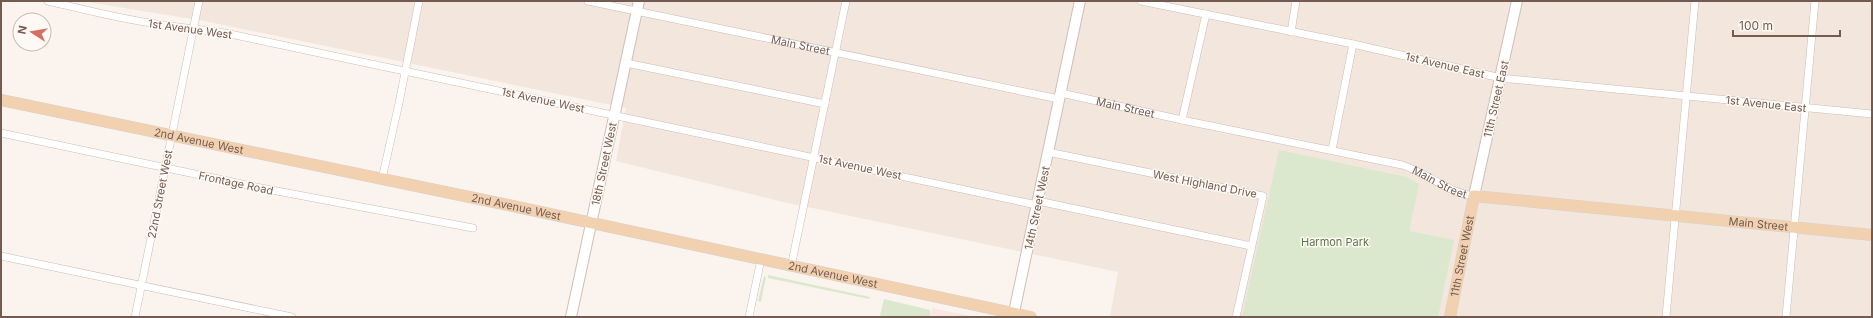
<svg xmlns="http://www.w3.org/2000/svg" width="1873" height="318" viewBox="0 0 1873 318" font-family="Inter,sans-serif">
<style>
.residential{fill:#f2e6dd}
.commercial{fill:#fae7e3}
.green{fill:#dbe8cd}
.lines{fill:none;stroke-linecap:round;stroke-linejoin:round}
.street-casing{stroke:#cdbcb4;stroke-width:8}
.secondary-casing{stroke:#d1beb4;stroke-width:12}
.primary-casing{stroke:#d8d1cf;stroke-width:12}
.street{stroke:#fff;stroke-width:7}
.secondary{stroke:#fff;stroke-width:10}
.primary{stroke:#f1d1af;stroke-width:11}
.labels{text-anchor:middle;stroke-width:3;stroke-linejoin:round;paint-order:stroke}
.street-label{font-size:11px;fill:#745b52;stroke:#fef9f4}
.park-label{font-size:11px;fill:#5e784c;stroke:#fef9f4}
</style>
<rect width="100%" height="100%" fill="#fbf4ee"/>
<polygon class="residential" points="82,1 1872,1 1872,317 1110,317 1118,272 779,201 616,161 626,108 204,21"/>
<polygon class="commercial" points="932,308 976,317 930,317"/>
<g class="green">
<polygon points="1279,150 1406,177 1419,184 1409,231 1454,240 1438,317 1242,317"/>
<polygon points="768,275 870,297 869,299 768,278"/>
<polygon points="764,276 766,277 761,302 758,301"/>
<polygon points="884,299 930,310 930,317 882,317 880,315"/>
</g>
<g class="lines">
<defs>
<g id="street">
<path d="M48 1C82 9 116 18 151 23 177 28 204 29 230 34L1037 205"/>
<path id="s1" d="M588 1 1059 99"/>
<polyline points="1141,1 1353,44 1501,78 1872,114"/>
<polyline points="1291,32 1296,1"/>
<polyline points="626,63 825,104"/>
<path id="s2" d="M1061 93 1182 120 1402 165C1428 173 1448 193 1474 196"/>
<polyline points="1182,120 1206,14"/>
<polyline points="1,133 261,188 473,228"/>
<polyline points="1332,150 1353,44"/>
<polyline points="1048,152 1263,196 1236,317"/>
<polyline points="382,179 399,103 419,1"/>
<polyline points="1038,201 1251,246"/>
<polyline points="1,256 292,317"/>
<polyline points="791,267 846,1"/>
<polyline points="135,317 199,1"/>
<polyline points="749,317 761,259"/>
<polyline points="1666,317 1695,1"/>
<polyline points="1786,317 1815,1"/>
</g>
<g id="secondary">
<polyline points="1474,196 1517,1"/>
<polyline points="571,317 639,1"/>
<polyline points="1013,317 1080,1"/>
</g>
<g id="primary">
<path id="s3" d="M1 100 508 205 1031 317"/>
<path id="s4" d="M1450 317 1474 196 1872 235"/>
</g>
</defs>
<use href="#street" class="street-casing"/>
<use href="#secondary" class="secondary-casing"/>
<use href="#primary" class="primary-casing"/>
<use href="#street" class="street"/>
<use href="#secondary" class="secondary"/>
<use href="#primary" class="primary"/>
</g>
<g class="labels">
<g class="street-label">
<text transform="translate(190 29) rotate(8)" y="4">1st Avenue West</text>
<text dy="4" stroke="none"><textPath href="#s1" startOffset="217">Main Street</textPath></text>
<text transform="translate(1445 65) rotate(13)" y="4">1st Avenue East</text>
<text transform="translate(1496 99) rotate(-77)" y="4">11th Street East</text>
<text transform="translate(543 100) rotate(12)" y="4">1st Avenue West</text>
<text transform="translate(1766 104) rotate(6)" y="4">1st Avenue East</text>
<text dy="4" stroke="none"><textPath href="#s2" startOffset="66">Main Street</textPath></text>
<text dy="4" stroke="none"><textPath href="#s3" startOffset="202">2nd Avenue West</textPath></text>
<text transform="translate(604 164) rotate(-78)" y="4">18th Street West</text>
<text transform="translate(860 167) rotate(12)" y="4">1st Avenue West</text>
<text dy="4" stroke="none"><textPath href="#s2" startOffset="390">Main Street</textPath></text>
<text transform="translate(236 183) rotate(12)" y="4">Frontage Road</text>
<text transform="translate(1205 184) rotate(11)" y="4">West Highland Drive</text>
<text transform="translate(160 194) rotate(-79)" y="4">22nd Street West</text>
<text dy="4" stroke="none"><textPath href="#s3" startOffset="526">2nd Avenue West</textPath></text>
<text transform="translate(1037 208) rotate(-78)" y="4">14th Street West</text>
<text dy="4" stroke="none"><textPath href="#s4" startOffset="409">Main Street</textPath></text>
<text dy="4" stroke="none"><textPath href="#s4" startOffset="62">11th Street West</textPath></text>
<text dy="4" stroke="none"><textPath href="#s3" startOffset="850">2nd Avenue West</textPath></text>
</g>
<g class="park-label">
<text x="1335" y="246">Harmon Park</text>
</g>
</g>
<rect width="1873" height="318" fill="none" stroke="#745b52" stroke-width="4"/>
<g transform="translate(32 32) rotate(282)"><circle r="19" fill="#fef9f4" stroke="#c7bab3"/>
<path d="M0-3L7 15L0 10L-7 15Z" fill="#d57062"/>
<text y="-6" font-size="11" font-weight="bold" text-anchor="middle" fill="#745b52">N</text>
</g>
<path d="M1733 30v6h107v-6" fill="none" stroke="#745b52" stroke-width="2"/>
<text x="1739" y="30" font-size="12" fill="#745b52" stroke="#fef9f4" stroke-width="3" paint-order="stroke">100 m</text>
</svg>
